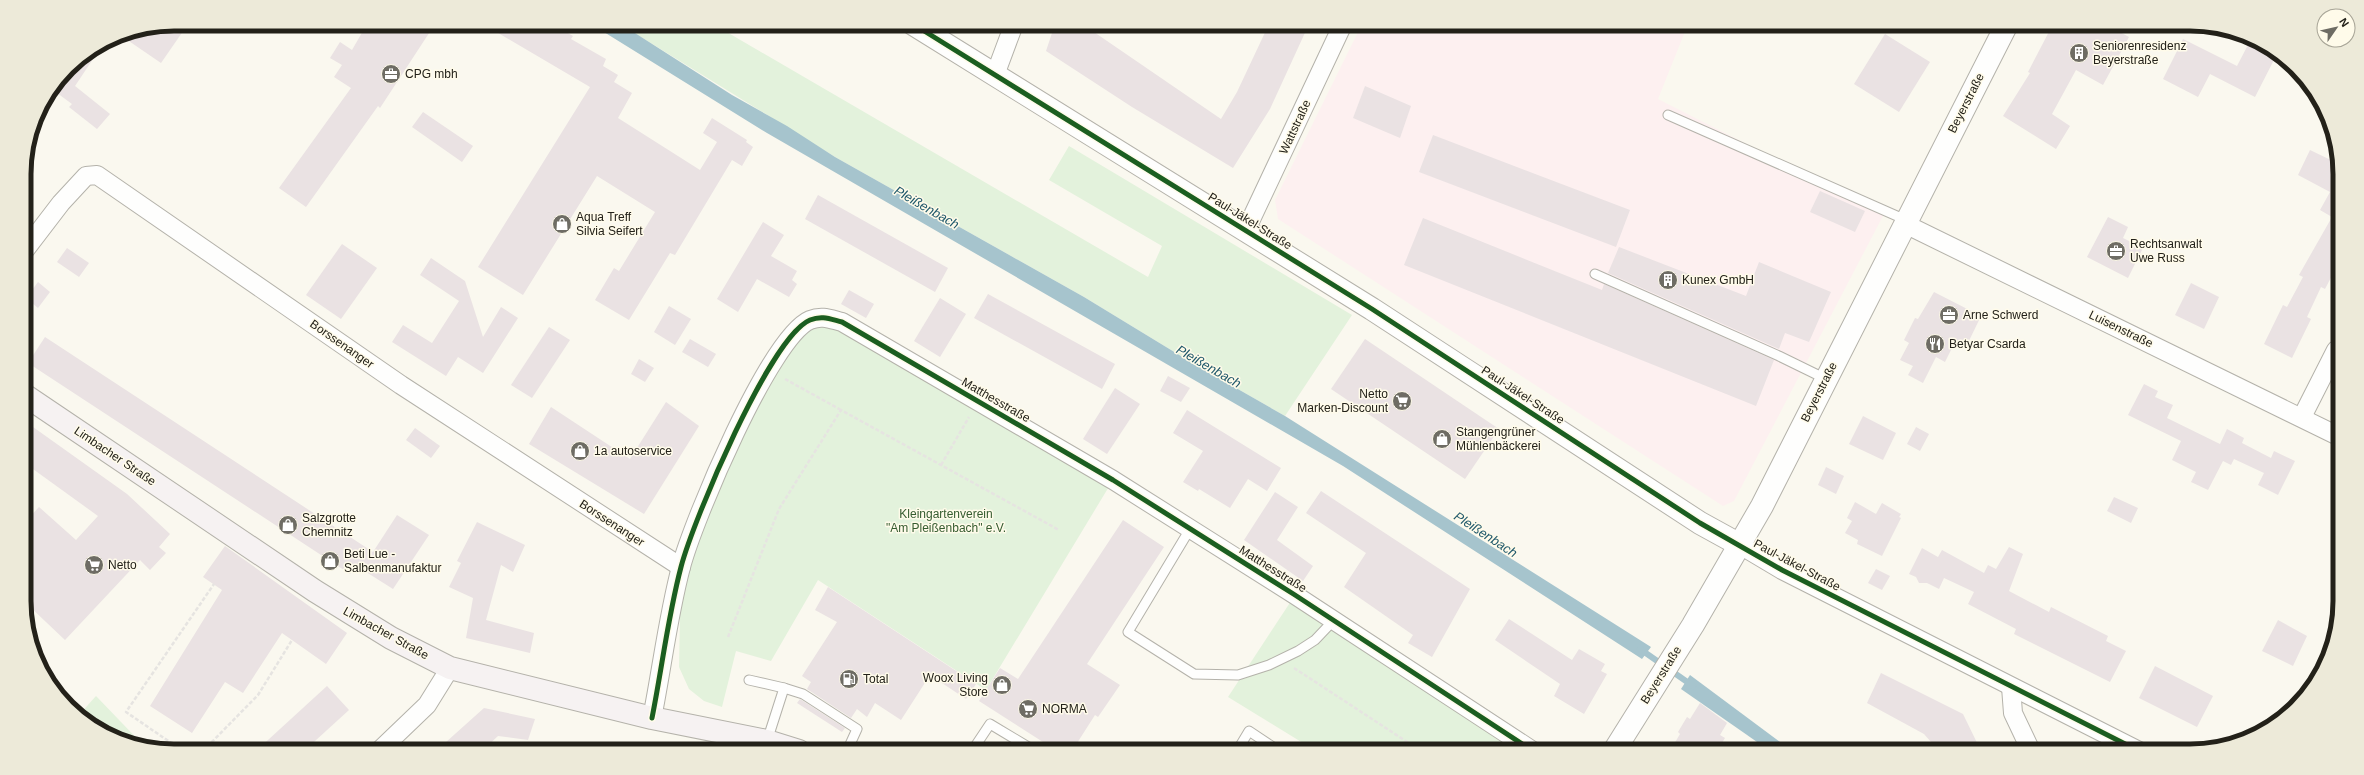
<svg xmlns="http://www.w3.org/2000/svg" width="2364" height="775" viewBox="0 0 2364 775" font-family="Arial,sans-serif">
<style>
.industrial{fill:#fdf0f0}
.green{fill:#e3f2dc}
.water{fill:#a6c4cd}
.lines{fill:none;stroke-linecap:round;stroke-linejoin:round}
.stream{stroke:#a6c4cd;stroke-width:6}
.building{fill:#eae2e3}
.service-casing{stroke:#b4b2aa;stroke-width:11}
.minor-casing{stroke:#b4b2aa;stroke-width:20}
.tertiary-casing{stroke:#b4b2aa;stroke-width:24}
.secondary-casing{stroke:#b4b2aa;stroke-width:24}
.path{stroke:#e6e4e1;stroke-width:2.5;stroke-dasharray:4 2;stroke-linecap:butt}
.service{stroke:#fefefd;stroke-width:9}
.minor{stroke:#fefefd;stroke-width:18}
.tertiary{stroke:#fefefd;stroke-width:22}
.secondary{stroke:#f6f2f2;stroke-width:22}
.cycleway-casing{stroke:#fffbea;stroke-width:8}
.cycleway{stroke:#1b5e20;stroke-width:5}
.labels{text-anchor:middle;stroke-width:3;stroke-linejoin:round;paint-order:stroke}
.poi-label{font-size:12px;fill:#232119;stroke:#fffbea;text-anchor:start}
.street-label{font-size:12px;fill:#232119;stroke:#fffbea}
.park-label{font-size:12px;fill:#365c30;stroke:#fffbea}
.water-label{font-size:13px;font-style:italic;fill:#1f586b;stroke:#fffbea}
.rim{fill:none;stroke:#232119;stroke-width:5}
</style>
<rect width="100%" height="100%" fill="#faf8ef"/>
<polygon class="industrial" points="1362,24 1688,24 1658,99 1884,214 1734,501 1723,506 1278,219 1275,200"/>
<g class="green">
<polygon points="620,24 713,24 1148,277 1162,246 1049,180 1069,146 1352,315 1285,416 1194,364 1084,297 835,157"/>
<polygon points="823,317 1113,480 986,690 818,580 771,661 736,651 722,707 704,701 689,689 679,667 681,567 768,370"/>
<polygon points="1295,595 1533,751 1316,751 1228,697"/>
<path d="M96 696 145 747C120 744 98 731 79 715Z"/>
</g>
<g class="water">
<polygon points="591,24 620,24 624,26 732,95 787,126 835,157 1084,297 1194,364 1285,416 1651,647 1642,659 1343,466 767,133"/>
<polygon points="1690,675 1792,751 1770,751 1681,689"/>
</g>
<g class="lines">
<polyline class="stream" points="1640,649 1693,686"/>
</g>
<g class="building">
<polygon points="174,24 188,24 161,63 120,35"/>
<polygon points="367,24 435,24 380,108 378,106 306,207 279,188 351,88 334,77 342,65 330,58 340,42 352,50"/>
<polygon points="483,24 552,24 573,36 571,39 606,59 603,66 618,75 614,82 632,93 618,118 700,170 717,142 703,133 712,118 747,140 746,142 753,147 742,166 732,160 675,255 670,253 629,320 595,300 614,268 619,271 655,212 597,176 523,295 478,267 590,87"/>
<polygon points="1055,24 1094,24 1091,30 1221,119 1237,92 1269,24 1309,24 1270,109 1233,168 1132,107 1046,51"/>
<polygon points="2053,24 2105,24 2129,37 2103,85 2076,70 2052,114 2070,126 2056,149 2003,116 2030,73 2028,72"/>
<polygon points="1885,34 1930,62 1899,112 1854,84"/>
<polygon points="2183,39 2237,66 2250,41 2277,54 2255,97 2210,74 2198,97 2163,79"/>
<polygon points="103,44 75,86 110,114 97,129 69,107 72,104 53,90 68,68"/>
<polygon points="1365,86 1411,106 1400,138 1353,118"/>
<polygon points="423,112 473,146 462,162 412,127"/>
<polygon points="1433,135 1630,210 1616,247 1419,172"/>
<polygon points="2310,150 2337,163 2337,266 2325,289 2321,287 2307,317 2311,319 2292,358 2264,344 2283,305 2287,307 2303,277 2299,275 2332,217 2320,210 2330,192 2298,175"/>
<polygon points="1820,191 1865,211 1855,232 1810,212"/>
<polygon points="818,195 948,268 935,292 805,219"/>
<polygon points="2108,217 2128,227 2123,238 2143,248 2128,278 2087,257"/>
<polygon points="1423,218 1602,290 1604,284 1774,360 1756,406 1404,265"/>
<polygon points="763,222 784,235 771,256 797,271 792,280 797,284 789,297 757,279 738,312 717,299"/>
<polygon points="342,244 377,268 341,319 306,295"/>
<polygon points="1619,247 1746,296 1759,262 1831,292 1809,342 1785,333 1779,349 1608,273"/>
<polygon points="67,248 89,263 79,277 57,262"/>
<polygon points="431,258 465,281 483,337 501,307 518,318 483,373 458,357 446,376 392,342 403,325 432,343 459,301 420,275"/>
<polygon points="38,282 50,292 38,308 26,298"/>
<polygon points="2191,283 2219,297 2204,329 2175,315"/>
<polygon points="849,290 874,304 866,318 841,304"/>
<polygon points="1934,292 1981,316 1966,347 1955,342 1945,362 1936,357 1923,383 1908,375 1913,366 1900,360 1909,343 1904,340 1915,318 1918,319"/>
<polygon points="988,294 1115,364 1102,389 974,318"/>
<polygon points="940,298 966,314 940,357 914,341"/>
<polygon points="669,306 691,319 675,345 654,332"/>
<polygon points="549,327 570,340 532,398 511,385"/>
<polygon points="45,337 373,552 397,515 429,535 393,589 355,565 350,574 28,363"/>
<polygon points="690,339 716,354 708,367 682,352"/>
<polygon points="1365,339 1499,429 1465,479 1331,389"/>
<polygon points="639,359 654,368 645,382 631,374"/>
<polygon points="1168,376 1190,388 1181,402 1160,391"/>
<polygon points="2144,384 2158,391 2155,397 2173,405 2167,418 2220,444 2227,429 2244,438 2242,443 2271,458 2274,451 2295,461 2278,495 2258,485 2264,473 2234,459 2231,465 2223,461 2208,490 2191,482 2196,472 2172,460 2181,441 2128,415"/>
<polygon points="1115,388 1140,404 1107,454 1083,439"/>
<polygon points="666,402 699,426 644,514 529,444 551,407 630,459"/>
<polygon points="1187,410 1281,468 1267,491 1248,479 1230,508 1199,489 1198,491 1183,482 1203,451 1173,433"/>
<polygon points="1863,416 1896,433 1883,460 1849,444"/>
<polygon points="26,422 127,494 170,534 159,547 166,553 150,570 140,560 65,640 27,604 26,521 39,507 76,540 98,516 26,464"/>
<polygon points="1916,427 1929,434 1920,451 1907,444"/>
<polygon points="415,428 440,446 431,458 406,440"/>
<polygon points="1826,467 1844,476 1836,494 1818,485"/>
<polygon points="1321,491 1470,589 1432,657 1408,643 1413,635 1344,587 1366,553 1306,513"/>
<polygon points="1275,492 1298,507 1277,540 1313,566 1303,581 1244,540"/>
<polygon points="2114,497 2138,508 2131,523 2107,511"/>
<polygon points="1855,502 1876,514 1882,503 1901,514 1899,517 1901,518 1882,556 1857,544 1858,540 1845,533 1852,521 1847,518"/>
<polygon points="1123,520 1164,547 1087,664 1120,685 1098,717 1095,715 1072,751 1057,751 979,701 1000,668 1018,679"/>
<polygon points="477,522 525,545 513,572 501,565 486,620 534,633 530,653 466,638 473,598 449,587 461,563 457,561"/>
<polygon points="225,546 347,633 326,664 282,633 243,693 225,682 192,733 150,706 222,590 203,577"/>
<polygon points="2009,547 2023,554 2009,591 2049,612 2051,607 2108,636 2106,641 2126,651 2110,682 2014,634 2016,629 1968,604 1974,592 1944,578 1939,589 1927,583 1919,583 1916,577 1909,574 1922,548 1938,557 1942,550 1984,573 1988,565 1996,569"/>
<polygon points="1876,569 1890,576 1882,590 1868,583"/>
<polygon points="828,587 976,684 966,699 930,675 901,720 875,703 867,717 857,709 851,718 807,689 811,682 802,676 837,622 815,610"/>
<polygon points="1509,619 1572,660 1579,649 1605,664 1601,671 1607,674 1584,714 1554,696 1560,684 1495,640"/>
<polygon points="2278,620 2307,636 2293,666 2262,651"/>
<polygon points="2155,666 2213,696 2197,727 2139,698"/>
<polygon points="1881,673 1963,714 1981,751 1939,751 1924,734 1867,703"/>
<polygon points="327,686 349,710 304,751 256,751"/>
<polygon points="800,699 845,728 842,732 797,703"/>
<polygon points="1700,703 1727,723 1720,735 1725,738 1717,751 1670,751 1680,734 1678,732 1687,717 1690,719"/>
<polygon points="484,708 535,719 528,740 498,736 482,751 436,751"/>
</g>
<g class="lines">
<defs>
<g id="service">
<polyline points="1668,115 1906,220"/>
<polyline points="1595,274 1779,356 1826,379"/>
<polyline points="1190,529 1128,632 1194,674 1238,675 1269,665 1298,651 1315,640 1334,620"/>
<polyline points="749,680 784,688"/>
<polyline points="767,741 784,688 803,694 857,729 847,751"/>
<polyline points="972,751 990,724 1035,751"/>
<polyline points="1142,751 1146,751"/>
<polyline points="1237,751 1249,731 1279,751"/>
</g>
<g id="minor">
<polyline points="995,75 1014,24"/>
<polyline points="1905,224 2336,435"/>
<polyline points="1246,230 1343,24"/>
<polyline points="25,250 61,203 86,176 97,175 401,385 681,567"/>
<polyline points="2302,417 2336,350"/>
<polyline points="1740,545 1782,570 2139,751"/>
<polyline points="2011,687 2013,713 2031,751"/>
<path d="M652 718C662 668 668 616 681 567 693 521 770 337 810 320 822 315 830 319 842 322L1113 480 1295 595 1533 751"/>
<polyline points="379,751 427,705 450,668"/>
</g>
<g id="tertiary">
<polyline points="913,24 1372,309 1700,523 1740,545"/>
<polyline points="1614,751 1693,625 1762,506 2007,24"/>
</g>
<polyline id="secondary" points="26,396 315,591 391,638 450,668 652,718 767,741 799,751"/>
</defs>
<use href="#service" class="service-casing"/>
<use href="#minor" class="minor-casing"/>
<use href="#tertiary" class="tertiary-casing"/>
<use href="#secondary" class="secondary-casing"/>
<g class="path">
<polyline points="785,379 841,410"/>
<polyline points="941,465 969,417"/>
<polyline points="728,637 779,509 841,410 1059,530"/>
<polyline points="1294,668 1421,751"/>
<polyline points="183,751 126,712 214,584"/>
<polyline points="203,751 258,695 292,640"/>
</g>
<use href="#service" class="service"/>
<use href="#minor" class="minor"/>
<use href="#tertiary" class="tertiary"/>
<use href="#secondary" class="secondary"/>
<defs>
<g id="cycleway">
<polyline points="913,24 1372,309 1700,523 1782,570 2139,751"/>
<path d="M652 718C662 668 668 616 681 567 693 521 770 337 810 320 822 315 830 319 842 322L1113 480 1295 595 1533 751"/>
</g>
</defs>
<use href="#cycleway" class="cycleway-casing"/>
<use href="#cycleway" class="cycleway"/>
</g>
<defs>
<symbol id="building-disc" viewBox="-11 -11 22 22"><circle r="9.5" fill="#6e6c64" stroke="#fffbea"/><path d="M-4-6H4V6H1V3H-1V6H-4ZM-2.5-4.3h1.7v1.8h-1.7ZM.8-4.3h1.7v1.8H.8ZM-2.5-1h1.7V.8h-1.7ZM.8-1h1.7V.8H.8Z" fill="#fff"/></symbol>
<symbol id="office-disc" viewBox="-11 -11 22 22"><circle r="9.5" fill="#6e6c64" stroke="#fffbea"/><path d="M-6-3h4V-5.5h4V-3h4V5H-6ZM-1-4.5V-3h2v-1.5ZM-6 0V1H6V0Z" fill="#fff"/></symbol>
<symbol id="shop-disc" viewBox="-11 -11 22 22"><circle r="9.5" fill="#6e6c64" stroke="#fffbea"/><path d="M-5-2.5h2.3a2.7 3.5 0 0 1 5.4 0H5L5.5 6h-11ZM-1.5-2.5h3a1.5 2.3 0 0 0-3 0Z" fill="#fff"/></symbol>
<symbol id="restaurant-disc" viewBox="-11 -11 22 22"><circle r="9.5" fill="#6e6c64" stroke="#fffbea"/><path d="M-5-6h1v4h1v-4h1v4h1v-4h1v5L-1.5 .5V6h-2V.5L-5-1ZM5-6V6H3V1.5H1.5Q1.5-4 5-6Z" fill="#fff"/></symbol>
<symbol id="supermarket-disc" viewBox="-11 -11 22 22"><circle r="9.5" fill="#6e6c64" stroke="#fffbea"/><path d="M-6-5.5h2.5l.6 2H6L4.5 2H-2.5L-4.4-4H-6ZM-1.5 3.2a1.3 1.3 0 1 0 .1 0ZM3 3.2a1.3 1.3 0 1 0 .1 0Z" fill="#fff"/></symbol>
<symbol id="fuel-disc" viewBox="-11 -11 22 22"><circle r="9.5" fill="#6e6c64" stroke="#fffbea"/><path d="M-5.5-6h7V0h2V4h1.3V-2.5L3-4.5l.8-.8L6-3V5H2.5V1h-1V6h-7ZM-4.2-4.7v3.2H.2V-4.7Z" fill="#fff"/></symbol>
</defs>
<g fill-rule="evenodd">
<use href="#building-disc" x="2068" y="42" width="22" height="22"/>
<use href="#office-disc" x="380" y="63" width="22" height="22"/>
<use href="#shop-disc" x="551" y="213" width="22" height="22"/>
<use href="#office-disc" x="2105" y="240" width="22" height="22"/>
<use href="#building-disc" x="1657" y="269" width="22" height="22"/>
<use href="#office-disc" x="1938" y="304" width="22" height="22"/>
<use href="#restaurant-disc" x="1924" y="333" width="22" height="22"/>
<use href="#supermarket-disc" x="1391" y="390" width="22" height="22"/>
<use href="#shop-disc" x="1431" y="428" width="22" height="22"/>
<use href="#shop-disc" x="569" y="440" width="22" height="22"/>
<use href="#shop-disc" x="277" y="514" width="22" height="22"/>
<use href="#shop-disc" x="319" y="550" width="22" height="22"/>
<use href="#supermarket-disc" x="83" y="554" width="22" height="22"/>
<use href="#fuel-disc" x="838" y="668" width="22" height="22"/>
<use href="#shop-disc" x="991" y="674" width="22" height="22"/>
<use href="#supermarket-disc" x="1017" y="698" width="22" height="22"/>
</g>
<g class="labels">
<g class="poi-label">
<text x="2093" y="50">Seniorenresidenz<tspan x="2093" dy="14">Beyerstraße</tspan></text>
<text x="405" y="78">CPG mbh</text>
<text x="576" y="221">Aqua Treff<tspan x="576" dy="14">Silvia Seifert</tspan></text>
<text x="2130" y="248">Rechtsanwalt<tspan x="2130" dy="14">Uwe Russ</tspan></text>
<text x="1682" y="284">Kunex GmbH</text>
<text x="1963" y="319">Arne Schwerd</text>
<text x="1949" y="348">Betyar Csarda</text>
<text x="1388" y="398" text-anchor="end">Netto<tspan x="1388" dy="14">Marken-Discount</tspan></text>
<text x="1456" y="436">Stangengrüner<tspan x="1456" dy="14">Mühlenbäckerei</tspan></text>
<text x="594" y="455">1a autoservice</text>
<text x="302" y="522">Salzgrotte<tspan x="302" dy="14">Chemnitz</tspan></text>
<text x="344" y="558">Beti Lue -<tspan x="344" dy="14">Salbenmanufaktur</tspan></text>
<text x="108" y="569">Netto</text>
<text x="988" y="682" text-anchor="end">Woox Living<tspan x="988" dy="14">Store</tspan></text>
<text x="863" y="683">Total</text>
<text x="1042" y="713">NORMA</text>
</g>
<g class="street-label">
<text transform="translate(1966 103) rotate(-63)" y="4">Beyerstraße</text>
<text transform="translate(1295 127) rotate(-65)" y="4">Wattstraße</text>
<text transform="translate(1250 221) rotate(32)" y="4">Paul-Jäkel-Straße</text>
<text transform="translate(2121 329) rotate(26)" y="4">Luisenstraße</text>
<text transform="translate(342 344) rotate(35)" y="4">Borssenanger</text>
<text transform="translate(1819 392) rotate(-63)" y="4">Beyerstraße</text>
<text transform="translate(1523 395) rotate(33)" y="4">Paul-Jäkel-Straße</text>
<text transform="translate(996 400) rotate(30)" y="4">Matthesstraße</text>
<text transform="translate(115 456) rotate(34)" y="4">Limbacher Straße</text>
<text transform="translate(612 523) rotate(33)" y="4">Borssenanger</text>
<text transform="translate(1797 565) rotate(28)" y="4">Paul-Jäkel-Straße</text>
<text transform="translate(1273 569) rotate(32)" y="4">Matthesstraße</text>
<text transform="translate(386 633) rotate(29)" y="4">Limbacher Straße</text>
<text transform="translate(1661 675) rotate(-58)" y="4">Beyerstraße</text>
</g>
<g class="park-label">
<text x="946" y="518">Kleingartenverein<tspan x="946" dy="14">"Am Pleißenbach" e.V.</tspan></text>
</g>
<g class="water-label">
<text transform="translate(927 207) rotate(30)" y="5">Pleißenbach</text>
<text transform="translate(1209 366) rotate(30)" y="5">Pleißenbach</text>
<text transform="translate(1486 534) rotate(33)" y="5">Pleißenbach</text>
</g>
</g>
<path d="M0 0H2364V775H0ZM174 31H2190A143 143 0 0 1 2333 174V601A143 143 0 0 1 2190 744H174A143 143 0 0 1 31 601V174A143 143 0 0 1 174 31Z" fill="#edead9" fill-rule="evenodd"/>
<path class="rim" d="M174 31H2190A143 143 0 0 1 2333 174V601A143 143 0 0 1 2190 744H174A143 143 0 0 1 31 601V174A143 143 0 0 1 174 31Z"/>
<g transform="translate(2336 28) rotate(56)"><circle r="19" fill="#fffbea" stroke="#a7a496"/>
<path d="M0-3L7 15L0 10L-7 15Z" fill="#6e6c64"/>
<text y="-6" font-size="11" font-weight="bold" text-anchor="middle" fill="#232119">N</text>
</g>
</svg>
